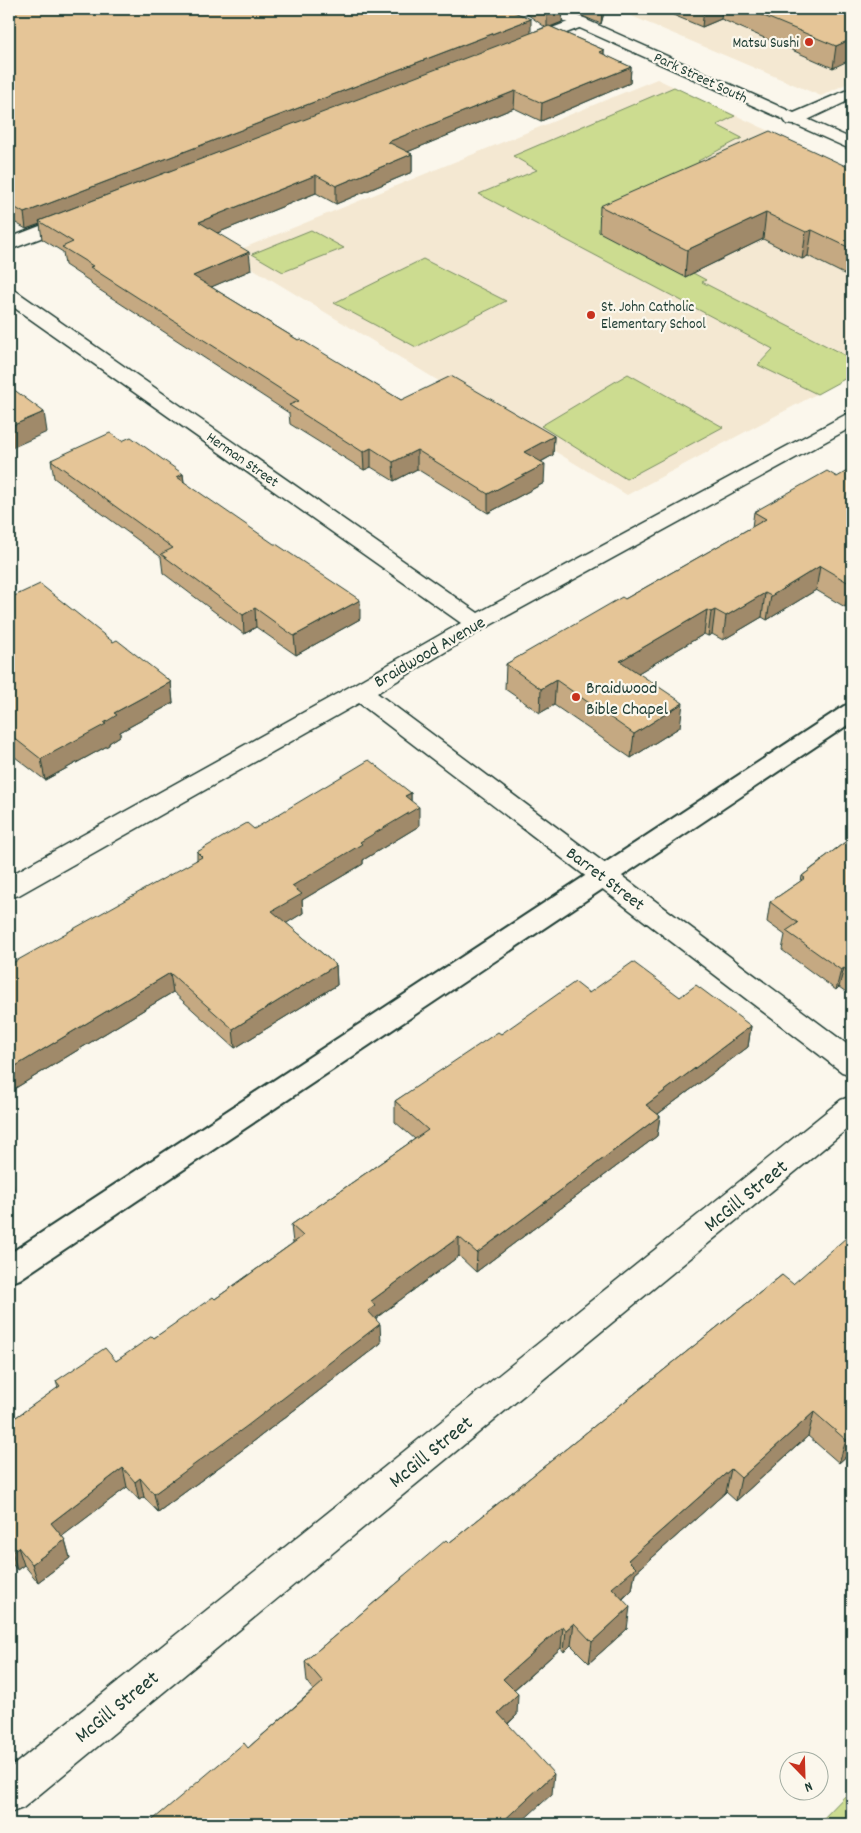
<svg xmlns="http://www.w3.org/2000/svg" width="861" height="1833" viewBox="0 0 861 1833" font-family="Dekko,sans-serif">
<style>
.built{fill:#f4e8d2}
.green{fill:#ccdc90;stroke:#768c62}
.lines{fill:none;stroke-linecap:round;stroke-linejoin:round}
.service-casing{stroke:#1f3d34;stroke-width:4}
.minor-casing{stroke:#1f3d34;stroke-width:3}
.tertiary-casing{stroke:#1f3d34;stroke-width:3}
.service{fill:#fbf7ec;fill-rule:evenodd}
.minor{fill:#fbf7ec;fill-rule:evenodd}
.tertiary{fill:#fbf7ec;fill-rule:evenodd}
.wall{fill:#c5a982;stroke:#1f3d34}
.shaded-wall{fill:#a08a6a;stroke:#1f3d34}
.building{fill:#e5c597;stroke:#1f3d34}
.poi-dot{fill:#c8321e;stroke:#fbf7ec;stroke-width:2}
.labels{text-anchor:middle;stroke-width:4.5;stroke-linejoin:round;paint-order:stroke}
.far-poi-label{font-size:15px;fill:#1f3d34;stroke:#fbf7ec;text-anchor:end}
.far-street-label{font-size:15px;fill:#1f3d34;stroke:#fbf7ec}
.street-label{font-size:18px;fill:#1f3d34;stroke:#fbf7ec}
.poi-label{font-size:18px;fill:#1f3d34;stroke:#fbf7ec;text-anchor:start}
.near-street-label{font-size:21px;fill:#1f3d34;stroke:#fbf7ec}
</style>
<rect width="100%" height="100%" fill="#fbf7ec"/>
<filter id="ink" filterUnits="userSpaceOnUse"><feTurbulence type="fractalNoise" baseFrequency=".02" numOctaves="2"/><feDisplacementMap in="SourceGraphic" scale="10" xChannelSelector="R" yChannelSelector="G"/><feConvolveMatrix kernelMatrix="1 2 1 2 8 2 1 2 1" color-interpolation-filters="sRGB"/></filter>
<g filter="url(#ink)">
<g class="built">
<polygon points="615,9 852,9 852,81 821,96"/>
<polygon points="657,79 852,169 852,375 627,495 229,254"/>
</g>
<g class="green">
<polygon points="674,87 735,116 717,125 742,138 698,161 702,163 693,273 706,280 702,282 852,359 852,375 817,394 758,365 773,349 479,194 537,170 513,156"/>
<polygon points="311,230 344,248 283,272 252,254"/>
<polygon points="423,259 506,301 416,347 334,303"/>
<polygon points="628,374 723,427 626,479 541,426"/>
<polygon points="852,1789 852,1824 818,1824"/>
</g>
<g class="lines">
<defs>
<polygon id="service" points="852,703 852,722 20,1279 9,1283 9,1254 844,706"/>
<g id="minor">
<polygon points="581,17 587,19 589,22 587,25 530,47 518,47 516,44 518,41"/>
<polygon points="852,88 852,99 799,124 793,125 787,124 784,120 787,116"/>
<polygon points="76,212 83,214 85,218 83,222 9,250 9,238"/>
<polygon points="9,289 16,291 478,613 845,415 852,413 852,427 485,628 377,693 852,1048 852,1075 842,1072 359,703 19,895 9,898 9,876 351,686 461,623 9,304"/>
<polygon points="852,1096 852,1125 23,1808 9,1813 9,1769 841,1100"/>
</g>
<polygon id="tertiary" points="542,9 562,9 852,139 852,150 544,12"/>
</defs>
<use href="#service" class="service-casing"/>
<use href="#minor" class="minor-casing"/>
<use href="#tertiary" class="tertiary-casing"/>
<use href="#service" class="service"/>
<use href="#minor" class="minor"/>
<use href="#tertiary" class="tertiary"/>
</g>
<g class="wall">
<polygon points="9,9 531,33 545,27 520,9 563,9 562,22 551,27 604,50 604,55 631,67 630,83 541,121 514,108 407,152 412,154 412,172 336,204 316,193 217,233 251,270 211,287 298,340 401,400 554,436 553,455 541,462 544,483 488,513 417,469 394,481 371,467 364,470 290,424 289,413 92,285 91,282 65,265 63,252 42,239 40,224 26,229 9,219"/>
<polygon points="566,9 605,9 601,24"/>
<polygon points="659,9 852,9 833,68 721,19 702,27"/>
<polygon points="852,169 852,278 808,256 802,259 763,239 685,277 599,232 600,206"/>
<polygon points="122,441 183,474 184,482 360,619 296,655 256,627 244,634 163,573 161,557 54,478 51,460"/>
<polygon points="837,477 852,602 845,607 816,590 767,620 762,617 723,640 712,634 708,636 704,634 638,673 680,727 631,758 554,705 540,713 505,689 506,664 625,599 752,527 754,512"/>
<polygon points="9,597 113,642 171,682 173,703 120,732 120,736 109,743 109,745 45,780 11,754 11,750 9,748"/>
<polygon points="411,793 411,801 419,826 363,860 363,864 302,900 303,913 286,923 336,965 337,985 235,1048 173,992 9,1092 197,859 197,852 254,829"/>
<polygon points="852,837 852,992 849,994 839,987 836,990 782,950 785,935 767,922 770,902 801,881 802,876 820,862 821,860"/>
<polygon points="589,993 680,997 751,1026 748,1047 658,1114 660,1116 657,1136 476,1272 459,1256 376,1318 381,1343 249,1445 158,1512 144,1497 139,1500 127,1487 62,1536 65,1540 70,1558 38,1582 24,1565 17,1570 9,1560 9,1422 58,1388 56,1381 116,1361 154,1338 215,1299 293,1243 291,1225 415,1139 395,1122 395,1101 501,1034"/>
<polygon points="782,1275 852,1451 839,1463 808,1436 736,1501 726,1492 635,1573 632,1590 623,1599 627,1629 589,1663 571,1645 564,1652 561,1648 514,1690 517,1715 508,1724 552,1794 248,1748 313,1690 307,1682 305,1661 401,1580 401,1578 449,1543"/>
</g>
<g class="shaded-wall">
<polygon points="559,9 563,9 562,22 547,28 547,13"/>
<polygon points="602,9 605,9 601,24"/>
<polygon points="704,9 722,9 721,19 702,27"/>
<polygon points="531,19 531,34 39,221 40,224 26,229 24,213"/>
<polygon points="852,39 852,59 833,68 836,46"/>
<polygon points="604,50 603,67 599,52"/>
<polygon points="631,67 630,83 541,121 542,103"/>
<polygon points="515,91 514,108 388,160 388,142"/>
<polygon points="412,154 412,172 336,204 336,186"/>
<polygon points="316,175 316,193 200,240 199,222"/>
<polygon points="766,213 763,239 685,277 687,250"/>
<polygon points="812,230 808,256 802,259 806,232"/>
<polygon points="249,252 251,270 195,294 193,276"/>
<polygon points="44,412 47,432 9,449 9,427"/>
<polygon points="554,436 553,455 524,471 524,452"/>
<polygon points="371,448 371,467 364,470 363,452"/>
<polygon points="417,450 417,469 394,481 393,462"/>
<polygon points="545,464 544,483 488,513 488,494"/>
<polygon points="183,474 185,492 177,477"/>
<polygon points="820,566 816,590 767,620 771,596"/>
<polygon points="852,581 852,602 845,607 849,583"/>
<polygon points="765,593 762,617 723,640 726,616"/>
<polygon points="360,600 360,619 296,655 294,636"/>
<polygon points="255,608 256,627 244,634 243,615"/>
<polygon points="707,610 704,634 618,685 620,661"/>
<polygon points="715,610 712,634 708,636 711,612"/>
<polygon points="556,680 554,705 540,713 541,689"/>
<polygon points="171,682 173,703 120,732 120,736 109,743 109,745 45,780 41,759 104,723 114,713"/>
<polygon points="683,703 680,727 631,758 634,734"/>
<polygon points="411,793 411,811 419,807 419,826 363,860 363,864 302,900 303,913 274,931 272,911 292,886 360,842 405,796"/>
<polygon points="336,965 337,985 235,1048 233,1029"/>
<polygon points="844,968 839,987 836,990 841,970"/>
<polygon points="170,973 173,992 9,1092 9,1070"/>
<polygon points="852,980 852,992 849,994"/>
<polygon points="751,1026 748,1047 643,1125 646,1105"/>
<polygon points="660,1116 657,1136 476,1272 477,1253"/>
<polygon points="9,1170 14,1189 9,1192"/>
<polygon points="459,1237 459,1256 376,1318 376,1325 368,1311 371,1301"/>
<polygon points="380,1324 381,1343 249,1445 158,1512 154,1494"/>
<polygon points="814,1412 808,1436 736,1501 741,1478"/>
<polygon points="852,1434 852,1451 839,1463 846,1440"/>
<polygon points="123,1468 127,1487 56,1541 51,1523"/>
<polygon points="731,1469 726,1492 635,1573 632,1590 609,1611 612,1588 628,1560"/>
<polygon points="140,1478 144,1497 139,1500 135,1482"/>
<polygon points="65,1540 70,1558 38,1582 32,1564"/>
<polygon points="18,1547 24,1565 17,1570 12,1552"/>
<polygon points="630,1607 627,1629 589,1663 592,1642"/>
<polygon points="574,1623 571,1645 564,1652 566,1630"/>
<polygon points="563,1626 561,1648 502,1700 503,1679"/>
<polygon points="518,1694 517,1715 496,1734 498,1713"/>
<polygon points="554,1774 552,1794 519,1824 500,1824"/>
</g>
<g class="building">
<polygon points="9,9 507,9 531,19 24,213 9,204"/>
<polygon points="541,9 559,9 547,13"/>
<polygon points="747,9 852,9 852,39 836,46"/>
<polygon points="549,26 604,50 599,52 631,67 542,103 515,91 388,142 412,154 336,186 316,175 199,222 249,252 193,276 298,340 300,339 401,400 451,376 554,436 524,452 545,464 488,494 417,450 393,462 371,448 363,452 289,405 299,401 90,267 93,266 62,247 73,242 39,221"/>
<polygon points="770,131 852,169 852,249 812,230 806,232 766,213 687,250 600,206"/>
<polygon points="9,386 44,412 9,427"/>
<polygon points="110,433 122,441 131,437 183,474 177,477 274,544 276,544 360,600 294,636 255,608 243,615 161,554 173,548 51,460"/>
<polygon points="852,468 852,581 849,583 820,566 771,596 765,593 726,616 715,610 711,612 707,610 620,661 683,703 634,734 556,680 541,689 506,664 622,597 625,599 766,519 754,512 827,471 837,477"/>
<polygon points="40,584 113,642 117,640 171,682 114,713 117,715 104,723 106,724 41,759 9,734 9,732 10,732 9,731 9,597 10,598"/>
<polygon points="369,760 411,793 405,796 419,807 360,842 362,844 292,886 302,894 272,911 336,965 233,1029 170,973 9,1070 9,965 202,857 197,852 247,823 254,829"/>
<polygon points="852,837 852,974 844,968 841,970 786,931 798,923 770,902 805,878 802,876 822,861 821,860"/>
<polygon points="633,962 680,997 696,985 751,1026 646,1105 660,1116 477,1253 459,1237 371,1301 375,1306 368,1311 380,1324 247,1426 154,1494 140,1478 135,1482 123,1468 51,1523 65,1540 32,1564 18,1547 12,1552 9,1549 9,1422 60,1386 56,1381 105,1348 116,1361 152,1336 154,1338 213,1297 215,1299 303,1236 291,1225 428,1130 395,1101 498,1032 501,1034 575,982 589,993"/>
<polygon points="847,1237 852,1241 852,1434 846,1440 814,1412 741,1478 731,1469 628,1560 636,1568 612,1588 630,1607 592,1642 574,1623 566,1630 563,1626 503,1679 518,1694 498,1713 554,1774 500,1824 148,1824 244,1743 248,1748 323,1682 305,1661 402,1579 401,1578 446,1540 449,1543 782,1275 793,1284"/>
</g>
</g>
<g class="poi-dot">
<circle cx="809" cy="42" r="5"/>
<circle cx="591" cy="315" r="5"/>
<circle cx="576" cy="697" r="5"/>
</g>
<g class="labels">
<g class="far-poi-label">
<text x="799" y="47">Matsu Sushi</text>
<text x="601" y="311" text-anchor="start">St. John Catholic<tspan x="601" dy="17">Elementary School</tspan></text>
</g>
<g class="far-street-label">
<text transform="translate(701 77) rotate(25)" y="5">Park Street South</text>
<text transform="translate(243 459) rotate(35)" y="5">Herman Street</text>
</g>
<g class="street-label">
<text transform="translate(429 651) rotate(-30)" y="6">Braidwood Avenue</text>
<text transform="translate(606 878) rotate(37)" y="6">Barret Street</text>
</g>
<g class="poi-label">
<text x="586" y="693">Braidwood<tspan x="586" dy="21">Bible Chapel</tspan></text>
</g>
<g class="near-street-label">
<text transform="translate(745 1195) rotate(-39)" y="7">McGill Street</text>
<text transform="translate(430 1451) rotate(-39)" y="7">McGill Street</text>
<text transform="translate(116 1706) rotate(-39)" y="7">McGill Street</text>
</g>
</g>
<rect width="861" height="1833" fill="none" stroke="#fbf7ec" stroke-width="30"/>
<rect x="15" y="15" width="831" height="1803" fill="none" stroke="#1f3d34" stroke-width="2" filter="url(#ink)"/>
<g transform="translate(804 1776) rotate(157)"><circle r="24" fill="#fbf7ec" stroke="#a3ada2"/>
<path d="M0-4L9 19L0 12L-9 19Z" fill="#c8321e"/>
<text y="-8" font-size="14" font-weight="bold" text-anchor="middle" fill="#1f3d34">N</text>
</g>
</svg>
